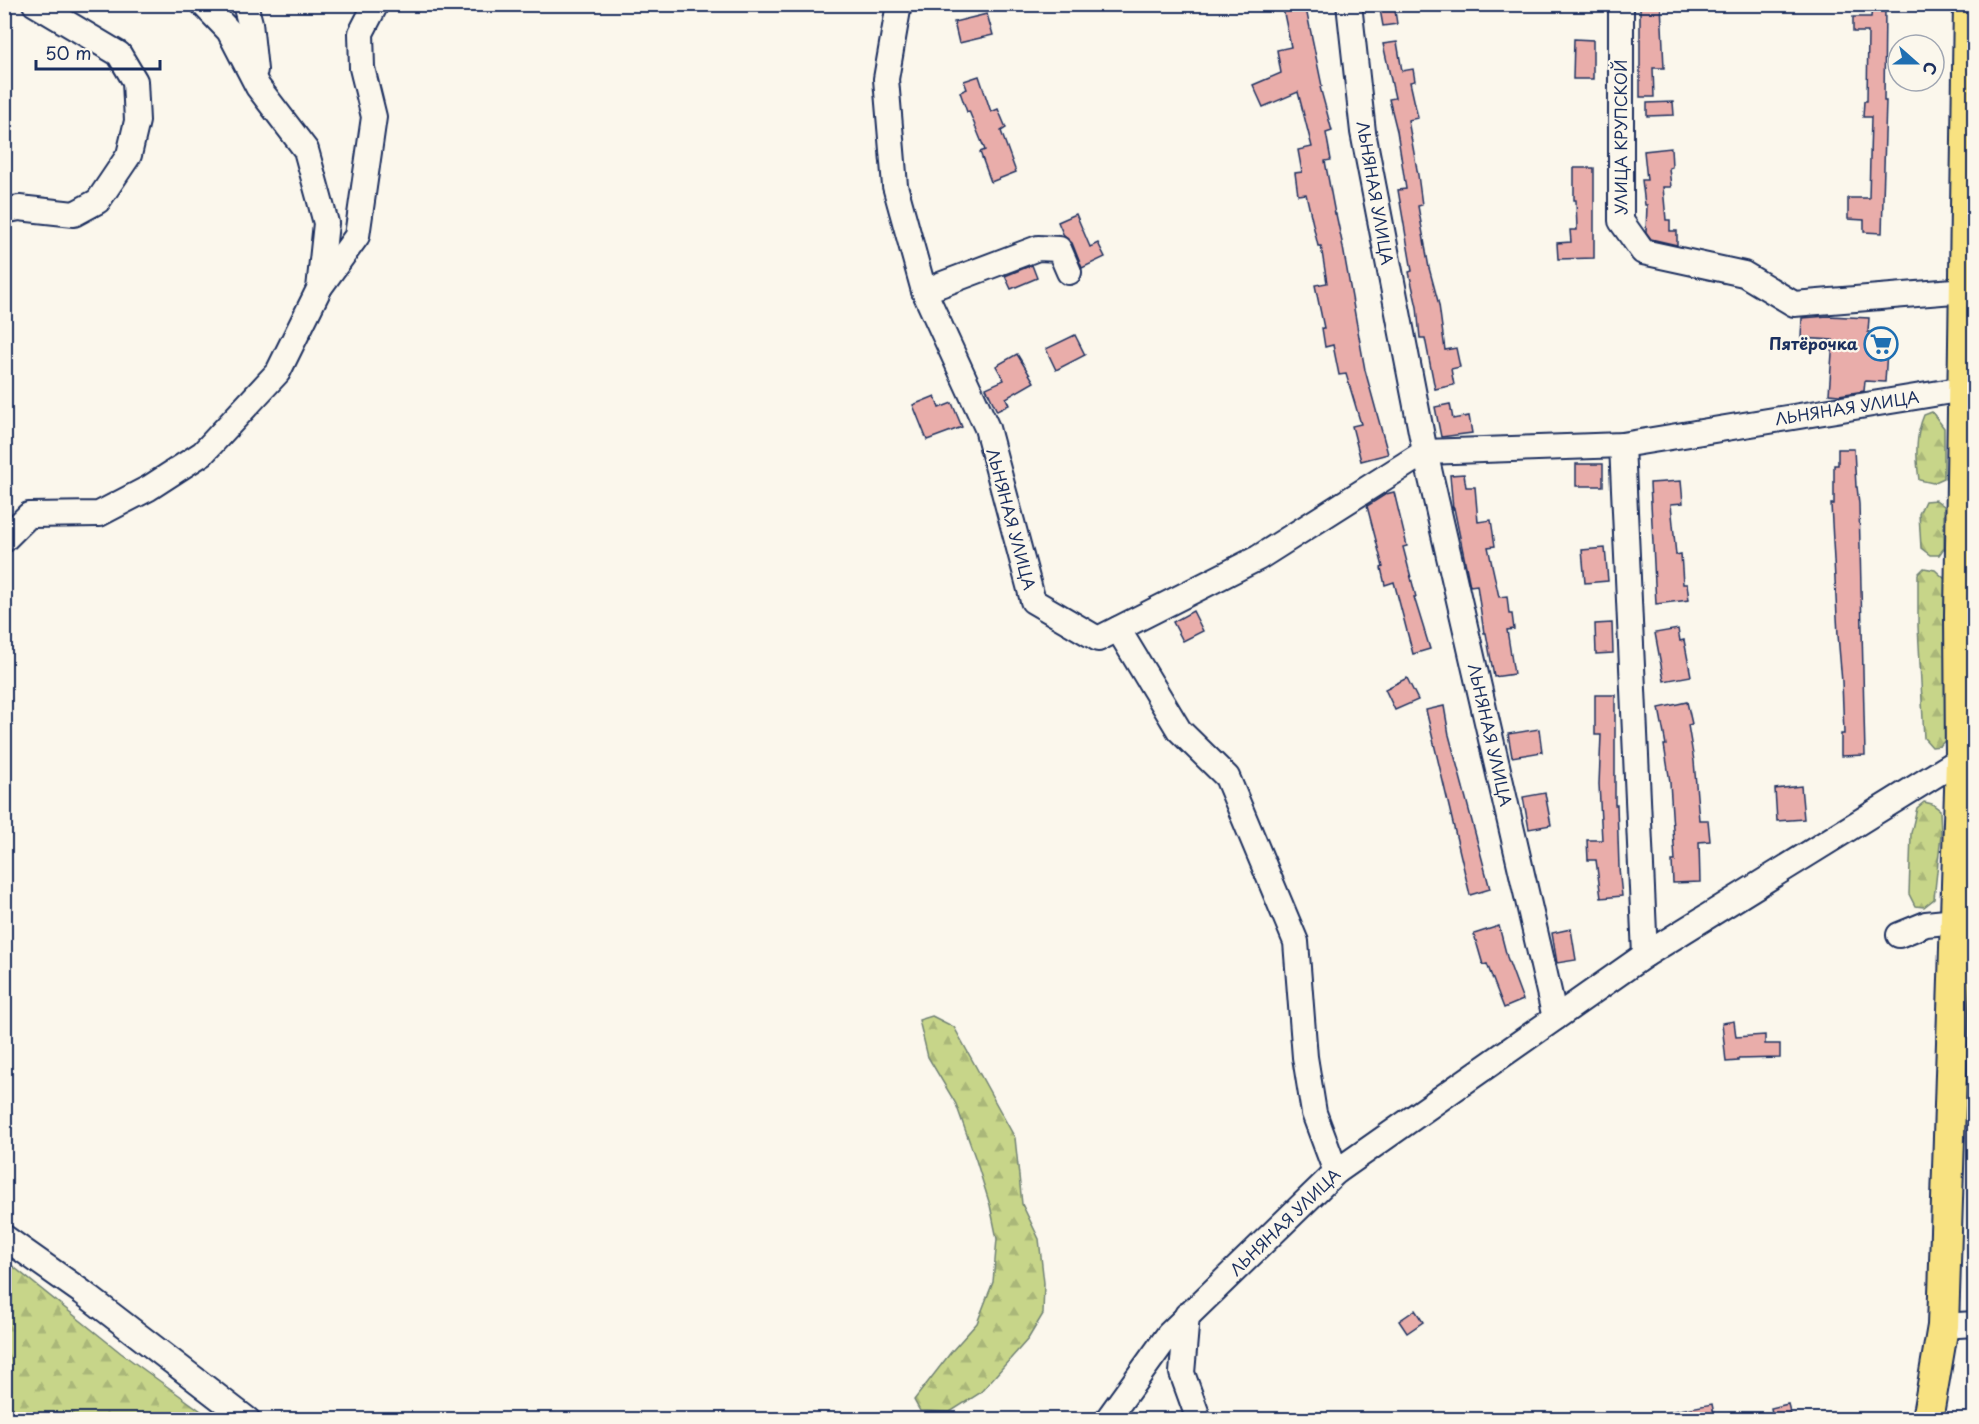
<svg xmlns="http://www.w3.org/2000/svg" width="1979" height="1424" viewBox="0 0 1979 1424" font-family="'Playpen Sans',sans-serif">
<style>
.forest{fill:url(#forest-firs);stroke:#718274;stroke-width:1.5}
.building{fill:#e9adaa;stroke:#1b2f5e;stroke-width:1.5}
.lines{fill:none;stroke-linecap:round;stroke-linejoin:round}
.minor-casing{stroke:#1b2f5e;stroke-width:28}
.major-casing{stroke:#1b2f5e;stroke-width:34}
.minor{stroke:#fbf7ec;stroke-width:24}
.major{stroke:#f8e281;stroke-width:30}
.labels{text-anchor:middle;stroke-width:4.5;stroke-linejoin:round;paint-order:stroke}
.street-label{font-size:16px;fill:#1b2f5e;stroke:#fbf7ec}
.poi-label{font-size:16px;font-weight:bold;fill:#1b2f5e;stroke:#fbf7ec;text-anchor:end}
</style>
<defs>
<pattern id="forest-firs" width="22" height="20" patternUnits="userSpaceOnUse" patternTransform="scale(1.5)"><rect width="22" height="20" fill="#c7d589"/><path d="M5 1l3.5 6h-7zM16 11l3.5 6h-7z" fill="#aab779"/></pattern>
</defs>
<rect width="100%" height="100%" fill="#fbf7ec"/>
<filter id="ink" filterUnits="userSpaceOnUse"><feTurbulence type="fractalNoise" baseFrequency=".0167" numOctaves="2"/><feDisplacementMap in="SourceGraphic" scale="12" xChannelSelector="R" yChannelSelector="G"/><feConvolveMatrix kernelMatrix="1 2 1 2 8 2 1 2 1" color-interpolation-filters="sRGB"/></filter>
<g filter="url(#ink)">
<g class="forest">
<path d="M1932 412 1944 428V478L1933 483 1919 480C1916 458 1915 436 1924 415Z"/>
<polygon points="1936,500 1944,506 1944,548 1939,555 1930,555 1921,548 1919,514 1925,501"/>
<polygon points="1924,568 1935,570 1946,580 1946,739 1940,746 1932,747 1924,738 1918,626 1918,574"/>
<polygon points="1924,802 1932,804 1940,810 1941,834 1934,899 1924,907 1915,906 1909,894 1911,833 1917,808"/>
<polygon points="932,1016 954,1027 1015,1138 1022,1204 1039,1239 1044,1283 1043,1314 1028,1339 980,1393 950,1412 920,1411 914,1400 952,1351 977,1323 993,1282 997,1239 990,1205 976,1160 956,1104 928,1057 919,1020"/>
<polygon points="5,1260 121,1353 212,1419 5,1419"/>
</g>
<g class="building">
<polygon points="1282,4 1305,4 1322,86 1320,87 1332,131 1326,133 1331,160 1325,161 1335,214 1336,214 1342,242 1365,370 1388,454 1361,461 1352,426 1361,424 1346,374 1339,375 1333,345 1325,347 1322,328 1324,328 1315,285 1327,283 1321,246 1318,246 1306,194 1298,195 1295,173 1302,172 1298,150 1312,147 1298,92 1263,107 1253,85 1281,73 1277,50 1291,47"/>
<polygon points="1379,4 1394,4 1397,24 1383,26"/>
<polygon points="1640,4 1661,4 1664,68 1653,68 1654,97 1640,97"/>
<polygon points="1872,6 1885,6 1884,101 1886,101 1882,233 1864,232 1864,220 1848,219 1848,198 1869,198 1871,117 1863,117 1864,101 1867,101 1868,32 1853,32 1853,17 1871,17"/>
<polygon points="987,14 993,35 959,43 954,22"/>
<polygon points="1574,39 1593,40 1593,79 1573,79"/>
<polygon points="1397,42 1402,71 1413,69 1415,81 1410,82 1418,118 1408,120 1418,175 1422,205 1418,206 1429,268 1439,305 1445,350 1456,348 1460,367 1451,369 1454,385 1435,389 1425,338 1420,338 1417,307 1409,272 1412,271 1398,190 1406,189 1397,131 1389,99 1395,98 1383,44"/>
<polygon points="979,76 991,112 998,109 1006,128 1001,131 1016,172 991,182 980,152 985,150 969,111 967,112 960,92 967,89 964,81"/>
<polygon points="1673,102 1674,115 1647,116 1647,103"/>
<polygon points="1671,148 1672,167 1669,168 1671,187 1663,187 1666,220 1670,220 1670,231 1677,231 1677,245 1651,239 1646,232 1647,205 1645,205 1642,180 1647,180 1644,151"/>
<polygon points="1574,168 1594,168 1594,258 1558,259 1557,243 1571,242 1570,230 1577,230 1576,200 1574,200"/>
<polygon points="1076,214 1090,247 1098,243 1105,257 1082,268 1072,243 1064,236 1058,222"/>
<polygon points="1032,265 1037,278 1011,289 1005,276"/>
<polygon points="1828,316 1869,318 1868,332 1888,334 1885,382 1865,381 1864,391 1839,395 1829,394 1833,340 1801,338 1802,318"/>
<polygon points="1075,335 1085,355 1056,370 1046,349"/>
<polygon points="1017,354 1034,382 1006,398 1009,405 997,411 986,388 1004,380 996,366"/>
<polygon points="935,396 939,408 952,403 962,427 927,440 913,405"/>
<polygon points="1450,404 1453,419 1469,416 1472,433 1441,437 1435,407"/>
<polygon points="1838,449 1854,449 1856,487 1857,487 1859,504 1865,755 1841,756 1841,734 1844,734 1842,682 1838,635 1831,504 1834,504 1834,465 1838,465"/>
<rect x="1576" y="464" width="27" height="22"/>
<polygon points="1464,474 1466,487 1475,487 1478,522 1491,520 1495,546 1488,547 1499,597 1507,596 1509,614 1512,614 1514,629 1507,630 1514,674 1494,677 1486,633 1484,633 1477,585 1470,586 1454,508 1453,509 1450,475"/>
<polygon points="1681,481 1683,503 1671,504 1676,555 1681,554 1683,584 1687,584 1689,600 1656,604 1650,483"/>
<polygon points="1394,492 1407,546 1403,547 1416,597 1414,597 1430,649 1413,654 1394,582 1385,585 1381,568 1383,567 1367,506 1386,494"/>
<polygon points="1605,548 1608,581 1585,583 1582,550"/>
<polygon points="1193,611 1203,631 1183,641 1173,622"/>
<polygon points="1612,623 1613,653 1596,654 1595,624"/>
<polygon points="1678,629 1680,641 1684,640 1691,676 1664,681 1655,633"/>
<polygon points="1407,678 1418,700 1395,710 1385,689"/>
<polygon points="1595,695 1615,695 1615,805 1617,805 1619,868 1622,896 1601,898 1596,860 1588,860 1587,840 1602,840 1599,784 1601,735 1595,735"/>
<polygon points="1687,702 1692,724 1688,725 1694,761 1699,820 1708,820 1710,841 1699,842 1700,882 1673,883 1672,861 1675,861 1670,782 1664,745 1666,745 1659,708"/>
<polygon points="1444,706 1449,735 1490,889 1470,895 1426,710"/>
<polygon points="1539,729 1542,752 1512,757 1508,734"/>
<polygon points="1801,786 1804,819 1777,821 1775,789"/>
<polygon points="1545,793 1551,825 1529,829 1523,797"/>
<polygon points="1499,926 1507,957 1523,1000 1504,1008 1487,964 1483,965 1474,934"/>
<polygon points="1571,929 1576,960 1557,963 1552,933"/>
<polygon points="1734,1021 1736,1037 1765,1035 1765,1044 1780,1044 1780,1058 1738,1059 1738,1061 1726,1062 1722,1023"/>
<polygon points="1415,1310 1423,1322 1407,1333 1399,1321"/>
<polygon points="1712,1404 1715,1419 1664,1419 1663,1413"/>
<polygon points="1788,1404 1792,1419 1773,1419 1771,1408"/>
</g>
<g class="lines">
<defs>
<g id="minor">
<polyline points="245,4 250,23 255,70"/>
<polyline points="899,4 886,79 895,186 924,291 987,428 1033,601 1098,639 1258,558 1425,452 1622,445 1964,389"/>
<polyline points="1349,4 1363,132 1425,452 1555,1018"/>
<polyline points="1621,4 1621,221 1643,252 1744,274 1794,304 1966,290"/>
<polyline points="4,211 19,208 74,214 98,201 129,155 137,121 135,81 119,54 35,4"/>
<polyline points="320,287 357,236 374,117 362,68 361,33 376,4"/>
<polyline points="924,291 1038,248 1059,249 1069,272"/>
<polyline points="1622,445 1645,955"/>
<polyline points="4,540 29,515 99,514 149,488 203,453 278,372 319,289 326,223 306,150 258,87 229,31 203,4"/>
<polyline points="1118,629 1179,730 1227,777 1296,942 1305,1057 1314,1113 1336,1172"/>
<polyline points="1899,935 1926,924 1956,921"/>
<polyline points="4,1237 82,1292 248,1420"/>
<polyline points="1187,1315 1182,1373 1199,1420"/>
<polyline points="1943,1326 1974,1324"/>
<polyline points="1107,1420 1169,1334 1336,1172 1645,955 1961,759"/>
</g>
<polyline id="major" points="1927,1420 1943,1326 1961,759 1960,615 1969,4"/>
</defs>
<use href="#minor" class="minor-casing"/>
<use href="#major" class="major-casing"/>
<use href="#minor" class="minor"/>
<use href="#major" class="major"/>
</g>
</g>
<defs>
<symbol id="supermarket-ring" viewBox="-11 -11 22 22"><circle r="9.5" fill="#fbf7ec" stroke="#1f6fb2" stroke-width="1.5"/><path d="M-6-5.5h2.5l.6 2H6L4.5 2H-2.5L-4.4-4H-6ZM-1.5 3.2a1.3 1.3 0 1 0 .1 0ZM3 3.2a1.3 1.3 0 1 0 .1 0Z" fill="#1f6fb2"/></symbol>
</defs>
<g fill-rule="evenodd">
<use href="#supermarket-ring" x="1862" y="325" width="38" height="38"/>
</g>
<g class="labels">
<g class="street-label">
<text transform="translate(1621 137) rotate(-90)" y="6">УЛИЦА КРУПСКОЙ</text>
<text transform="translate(1375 193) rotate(80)" y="6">ЛЬНЯНАЯ УЛИЦА</text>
<text transform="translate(1847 408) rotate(-9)" y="6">ЛЬНЯНАЯ УЛИЦА</text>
<text transform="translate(1011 519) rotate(75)" y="6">ЛЬНЯНАЯ УЛИЦА</text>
<text transform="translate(1490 735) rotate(77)" y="6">ЛЬНЯНАЯ УЛИЦА</text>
<text transform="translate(1285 1222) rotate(-44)" y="6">ЛЬНЯНАЯ УЛИЦА</text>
</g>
<g class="poi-label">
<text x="1858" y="350">Пятёрочка</text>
</g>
</g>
<rect width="1979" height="1424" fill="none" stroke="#fbf7ec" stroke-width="24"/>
<rect x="12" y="12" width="1955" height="1400" fill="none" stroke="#1b2f5e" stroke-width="2" filter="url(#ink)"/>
<g transform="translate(1916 63) rotate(111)"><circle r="28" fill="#fbf7ec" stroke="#a1a7b3" stroke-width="1.5"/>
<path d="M0-4.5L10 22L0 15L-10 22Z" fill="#1f6fb2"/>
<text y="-9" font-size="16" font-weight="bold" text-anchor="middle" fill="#1b2f5e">С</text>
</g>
<path d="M36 60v9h124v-9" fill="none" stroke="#1b2f5e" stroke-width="3"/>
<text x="45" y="60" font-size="18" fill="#1b2f5e" stroke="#fbf7ec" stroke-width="4.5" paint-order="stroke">50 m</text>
</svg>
